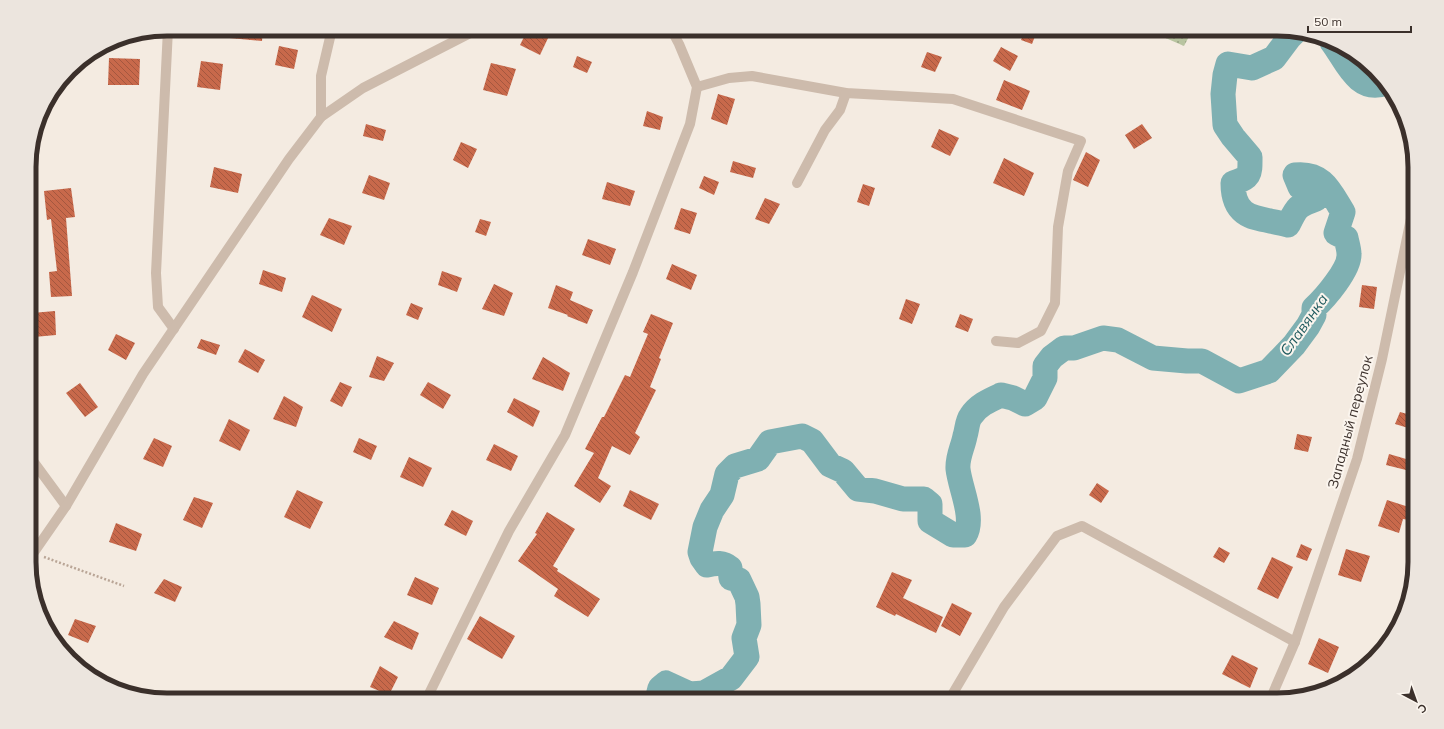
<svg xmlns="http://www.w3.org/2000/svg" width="1444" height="729" viewBox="0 0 1444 729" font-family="Mulish,sans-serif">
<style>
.grass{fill:url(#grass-dots)}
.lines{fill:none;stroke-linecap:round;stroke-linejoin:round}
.river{stroke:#7fb0b2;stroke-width:25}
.building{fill:url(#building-back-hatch)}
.path{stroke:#b9a596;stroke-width:2.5;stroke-dasharray:2 2;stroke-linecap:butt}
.minor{stroke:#cdbbac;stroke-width:10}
.labels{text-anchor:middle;stroke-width:4;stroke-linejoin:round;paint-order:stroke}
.street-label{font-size:14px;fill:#3b302b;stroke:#fbf5ee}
.water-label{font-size:15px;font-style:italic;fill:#1f5a5e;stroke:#fbf5ee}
.rim{fill:none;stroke:#3b302b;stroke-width:5}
</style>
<defs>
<pattern id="grass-dots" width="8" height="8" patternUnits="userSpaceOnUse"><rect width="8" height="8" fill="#b8c4a0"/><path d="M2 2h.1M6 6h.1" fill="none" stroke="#97a083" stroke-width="1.8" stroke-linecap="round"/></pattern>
<pattern id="building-back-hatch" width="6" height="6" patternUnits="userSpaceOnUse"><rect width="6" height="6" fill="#c8694b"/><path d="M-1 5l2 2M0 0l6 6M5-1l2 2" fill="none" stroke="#a4573f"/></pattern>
</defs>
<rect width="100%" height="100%" fill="#f4ebe1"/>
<polygon class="grass" points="1145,29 1193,29 1184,46"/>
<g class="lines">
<g class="river">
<path d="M1332 42C1346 60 1357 94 1386 83"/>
<path d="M657 700 660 688 666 683 690 694 704 693 731 678 747 657 744 638 749 625 748 604 747 597 739 580 731 578 730 568C723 562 716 563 707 565L702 558 700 552 705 527 712 510 722 495 727 474 735 466 758 459 770 442 802 436 812 441 830 465 843 471 858 489 875 491 903 499H924L930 504V521L953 535H965C975 518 960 488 958 469 957 457 963 447 965 436 967 430 967 421 971 416 978 405 990 400 1001 395L1013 398 1025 404 1035 398 1045 378V366L1052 357 1064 348H1074L1103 338 1118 340 1153 358 1187 361H1202L1239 381 1269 371 1294 345 1308 326 1314 315V308C1325 298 1350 269 1349 254 1349 249 1347 243 1346 238L1336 233 1343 212C1330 191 1323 172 1295 175L1300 187 1316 199C1297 206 1297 207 1288 225 1260 217 1233 222 1233 183 1251 178 1250 173 1250 157L1233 137 1225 125 1223 94 1225 75 1228 64 1252 68 1274 58 1289 38 1294 33"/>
</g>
</g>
<g class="building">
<polygon points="220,29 263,29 262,41 219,37"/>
<polygon points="528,29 539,29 550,34 540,55 520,45"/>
<polygon points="1025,29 1031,29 1037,31 1032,44 1021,40"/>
<polygon points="279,46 298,50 294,69 275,65"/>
<polygon points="1001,47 1018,56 1010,71 993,61"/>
<polygon points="927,52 942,57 935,72 921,67"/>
<polygon points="577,56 592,62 587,73 573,67"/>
<polygon points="109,58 140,59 139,85 108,85"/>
<polygon points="201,61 223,64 220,90 197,87"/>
<polygon points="491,63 516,69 507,96 483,90"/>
<polygon points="1004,80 1030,91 1022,110 996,100"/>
<polygon points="718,94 735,99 727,125 711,119"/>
<polygon points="647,111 663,117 660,130 643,126"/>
<polygon points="366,124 386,130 383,141 363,136"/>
<polygon points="1142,124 1152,138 1134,149 1125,135"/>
<polygon points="939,129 959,138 950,156 931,147"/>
<polygon points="461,142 477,149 468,168 453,160"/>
<polygon points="1086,152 1100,160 1088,187 1073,180"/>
<polygon points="1004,158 1034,173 1024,196 993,183"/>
<polygon points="733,161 756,168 753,178 730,172"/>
<polygon points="214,167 242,174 238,193 210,187"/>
<polygon points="369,175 390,183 384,200 362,193"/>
<polygon points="704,176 719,182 714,195 699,188"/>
<polygon points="607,182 635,191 630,206 602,199"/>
<polygon points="863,184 875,188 869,206 857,202"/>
<polygon points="71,188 75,217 66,218 72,296 51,297 49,272 57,271 51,219 47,220 44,191"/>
<polygon points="765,198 780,204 769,224 755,219"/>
<polygon points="681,208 697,213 690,234 674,229"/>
<polygon points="329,218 352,226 344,245 320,235"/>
<polygon points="480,219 491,222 486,236 475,232"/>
<polygon points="588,239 616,249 610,265 582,255"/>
<polygon points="672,264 697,275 691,290 666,279"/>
<polygon points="263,270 286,278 282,292 259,284"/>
<polygon points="442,271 462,278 457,292 438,285"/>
<polygon points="494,284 513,293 504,316 482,309"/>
<polygon points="556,285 573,292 570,300 593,310 587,324 567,316 568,315 548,308"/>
<polygon points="1362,285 1377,287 1374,309 1359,307"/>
<polygon points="312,295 342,309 332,332 302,317"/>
<polygon points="906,299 920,304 912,324 899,319"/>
<polygon points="411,303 423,308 418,320 406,315"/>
<polygon points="55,311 56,335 34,337 32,313"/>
<polygon points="651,314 673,323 659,358 661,359 650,387 656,390 635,433 640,437 630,455 612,446 598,478 611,486 600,503 574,486 594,453 585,449 602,417 604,417 625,375 630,377 648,334 643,332"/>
<polygon points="960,314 973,319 968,332 955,327"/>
<polygon points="116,334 135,343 126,360 108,350"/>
<polygon points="201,339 220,345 216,355 197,348"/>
<polygon points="245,349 265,360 258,373 238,362"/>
<polygon points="377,356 394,363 384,381 369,377"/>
<polygon points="543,357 570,373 563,391 532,379"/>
<polygon points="340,382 352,387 342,407 330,401"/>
<polygon points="428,382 451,395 443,409 420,395"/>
<polygon points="80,383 98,407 85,417 66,393"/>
<polygon points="284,396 303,407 296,427 273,419"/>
<polygon points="514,398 540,411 533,427 507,412"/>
<polygon points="1400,412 1415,416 1415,430 1395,424"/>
<polygon points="229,419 250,430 240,451 219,441"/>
<polygon points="1297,434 1312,437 1308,452 1294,449"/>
<polygon points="154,438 172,446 163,467 143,459"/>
<polygon points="359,438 377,446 371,460 353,452"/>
<polygon points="494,444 518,456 511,471 486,460"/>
<polygon points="1389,454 1413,461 1410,471 1386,465"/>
<polygon points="409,457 432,468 423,487 400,477"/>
<polygon points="1097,483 1109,491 1101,503 1089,495"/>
<polygon points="297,490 323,502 310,529 284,517"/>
<polygon points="630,490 659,504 651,520 623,506"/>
<polygon points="194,497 213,503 202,528 183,520"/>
<polygon points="1387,500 1415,509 1415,521 1403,519 1399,533 1378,526"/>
<polygon points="452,510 473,521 466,536 444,525"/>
<polygon points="547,512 575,529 553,566 558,569 557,571 600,599 588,617 554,596 558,589 518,561 537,534 535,533"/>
<polygon points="116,523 142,534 136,551 109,542"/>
<polygon points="1301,544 1312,549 1307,561 1296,557"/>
<polygon points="1219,547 1230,553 1224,563 1213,557"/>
<polygon points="1346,549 1370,556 1361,582 1338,575"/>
<polygon points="1272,557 1293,567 1278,599 1257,589"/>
<polygon points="892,572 912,580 903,598 943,617 936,633 896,614 895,616 876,607"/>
<polygon points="415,577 439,588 432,605 407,595"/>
<polygon points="164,579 182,587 175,602 154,593"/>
<polygon points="952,603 972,613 960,636 941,626"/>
<polygon points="480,616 515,636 502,659 467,639"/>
<polygon points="75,619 96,626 88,643 68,635"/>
<polygon points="394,621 419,633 412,650 384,637"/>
<polygon points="1319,638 1339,647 1328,673 1308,664"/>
<polygon points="1232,655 1258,668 1250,688 1222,674"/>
<polygon points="380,666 398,677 389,695 370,687"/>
</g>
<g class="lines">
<polyline class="path" points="44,557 124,586"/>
<g class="minor">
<polyline points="168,29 156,273 158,307 174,329"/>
<polyline points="697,87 729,78 752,76 846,93 953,99 1081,141 1068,171 1058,227 1055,303 1041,331 1018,343 996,341"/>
<polyline points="321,117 321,76 332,29"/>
<polyline points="797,183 825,130 840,110 846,93"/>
<polyline points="30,457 66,506"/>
<polyline points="30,558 66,506 143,374 289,159 321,117 363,88 478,29"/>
<polyline points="426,700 509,531 565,435 633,272 690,124 697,87 679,44 671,29"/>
<polyline points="949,700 1004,607 1057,536 1082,526 1295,642"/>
<polyline points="1270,700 1295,642 1357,459 1382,359 1414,204"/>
</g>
</g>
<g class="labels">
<g class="street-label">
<text transform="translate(1350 422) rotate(-75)" y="5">Западный переулок</text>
</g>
<g class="water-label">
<text transform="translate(1304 325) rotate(-55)" y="5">Славянка</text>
</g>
</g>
<path d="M0 0H1444V729H0ZM167 36H1277A131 131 0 0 1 1408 167V562A131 131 0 0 1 1277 693H167A131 131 0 0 1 36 562V167A131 131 0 0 1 167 36Z" fill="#ece5de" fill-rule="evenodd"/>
<path class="rim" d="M167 36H1277A131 131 0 0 1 1408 167V562A131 131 0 0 1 1277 693H167A131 131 0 0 1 36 562V167A131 131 0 0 1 167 36Z"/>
<g transform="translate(1416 701) rotate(139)" stroke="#fbf5ee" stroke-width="3" paint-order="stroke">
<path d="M0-3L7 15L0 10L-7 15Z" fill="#3b302b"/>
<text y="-6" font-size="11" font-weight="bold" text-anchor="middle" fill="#3b302b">С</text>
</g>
<path d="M1308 26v6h103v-6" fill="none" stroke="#3b302b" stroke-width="2"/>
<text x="1314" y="26" font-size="12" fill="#3b302b" stroke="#fbf5ee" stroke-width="3" paint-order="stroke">50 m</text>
</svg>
